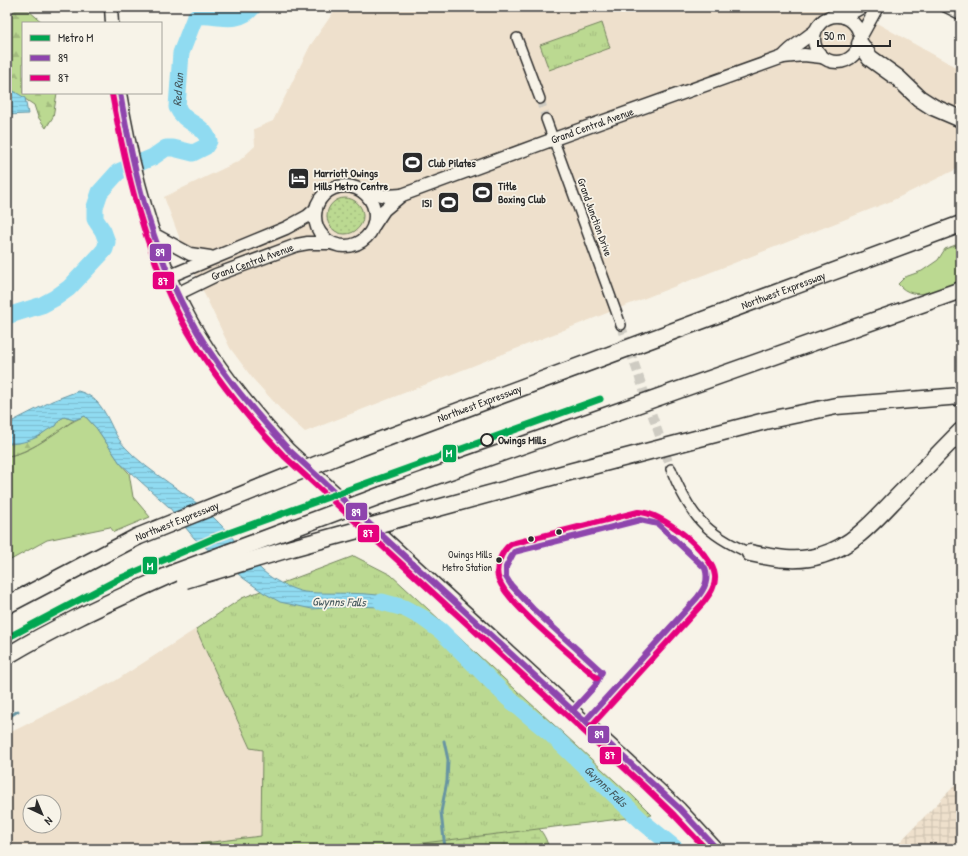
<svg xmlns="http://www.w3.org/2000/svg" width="968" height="856" viewBox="0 0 968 856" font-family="'Patrick Hand',sans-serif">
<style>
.built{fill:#eee0cc;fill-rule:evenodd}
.industrial{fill:url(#industrial-grid)}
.grass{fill:#bbd991;stroke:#73825e}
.forest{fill:url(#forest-firs);stroke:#73825e}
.wetland{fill:url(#wetland-marsh);stroke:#73825e}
.park{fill:url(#park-tufts);stroke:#73825e}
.garden{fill:url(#garden-dots);stroke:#73825e}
.water{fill:url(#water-rules);stroke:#6895a2}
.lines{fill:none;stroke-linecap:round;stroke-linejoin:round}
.stream{stroke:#6895a2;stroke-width:3}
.river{stroke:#90dbf1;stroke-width:17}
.street-tunnel{stroke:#cecbc2;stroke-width:9;stroke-dasharray:9 4.5;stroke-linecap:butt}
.street-casing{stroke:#2b2b2b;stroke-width:12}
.secondary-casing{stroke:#2b2b2b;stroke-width:15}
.highway-casing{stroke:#2b2b2b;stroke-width:19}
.street{stroke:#f7f3e8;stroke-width:9}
.secondary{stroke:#f7f3e8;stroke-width:12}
.highway{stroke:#f7f3e8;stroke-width:16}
.highway-bridge-casing{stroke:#2b2b2b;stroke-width:19;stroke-linecap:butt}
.highway-bridge{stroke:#f7f3e8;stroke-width:16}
.bus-1-casing{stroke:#f7f3e8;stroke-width:9}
.bus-2-casing{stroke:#f7f3e8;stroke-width:9}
.bus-1{stroke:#8e44ad;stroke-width:6}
.bus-2{stroke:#e5007d;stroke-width:6}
.metro-1-casing{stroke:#f7f3e8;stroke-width:10}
.metro-1{stroke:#00a651;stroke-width:7}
.stop-dot{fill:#f7f3e8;stroke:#2b2b2b;stroke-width:2}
.bus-dot{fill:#2b2b2b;stroke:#f7f3e8;stroke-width:1.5}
.labels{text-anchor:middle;stroke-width:3.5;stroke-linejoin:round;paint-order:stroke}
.bus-label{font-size:10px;fill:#2b2b2b;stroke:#f7f3e8;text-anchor:end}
.street-label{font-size:11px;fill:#2b2b2b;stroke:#f7f3e8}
.poi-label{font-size:11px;font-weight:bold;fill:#2b2b2b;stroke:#f7f3e8;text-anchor:start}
.stop-label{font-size:11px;font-weight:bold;fill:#2b2b2b;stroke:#f7f3e8;text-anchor:start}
.water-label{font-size:12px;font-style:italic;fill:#44575c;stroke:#f7f3e8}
.line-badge{stroke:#f7f3e8;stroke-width:1.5}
.badge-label{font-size:11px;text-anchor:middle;font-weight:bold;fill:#fff}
</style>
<defs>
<pattern id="industrial-grid" width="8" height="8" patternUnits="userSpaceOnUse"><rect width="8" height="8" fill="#eee0cc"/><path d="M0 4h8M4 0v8" fill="none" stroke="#ccc0af"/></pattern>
<pattern id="forest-firs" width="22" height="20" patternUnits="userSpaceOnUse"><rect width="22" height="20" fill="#bbd991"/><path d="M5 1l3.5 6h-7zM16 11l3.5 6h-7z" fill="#a1ba7d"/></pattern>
<pattern id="wetland-marsh" width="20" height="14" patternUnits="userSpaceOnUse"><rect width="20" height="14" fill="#bbd991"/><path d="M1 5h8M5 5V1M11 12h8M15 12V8" fill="none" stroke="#a1ba7d"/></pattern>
<pattern id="park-tufts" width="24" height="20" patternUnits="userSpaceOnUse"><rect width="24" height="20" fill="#bbd991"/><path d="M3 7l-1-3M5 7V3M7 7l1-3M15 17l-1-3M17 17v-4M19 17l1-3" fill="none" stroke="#a1ba7d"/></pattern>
<pattern id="garden-dots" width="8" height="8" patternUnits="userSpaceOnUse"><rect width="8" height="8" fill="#bbd991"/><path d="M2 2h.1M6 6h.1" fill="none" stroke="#a1ba7d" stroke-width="1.8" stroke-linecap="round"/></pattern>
<pattern id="water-rules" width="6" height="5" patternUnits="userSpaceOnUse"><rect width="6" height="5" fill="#90dbf1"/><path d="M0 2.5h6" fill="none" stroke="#7cbccf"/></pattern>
</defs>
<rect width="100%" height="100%" fill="#f7f3e8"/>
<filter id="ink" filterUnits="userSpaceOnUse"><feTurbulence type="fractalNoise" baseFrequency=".025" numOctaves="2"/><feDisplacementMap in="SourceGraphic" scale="8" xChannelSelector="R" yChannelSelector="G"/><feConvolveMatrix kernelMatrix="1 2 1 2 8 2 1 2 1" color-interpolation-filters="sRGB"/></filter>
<g filter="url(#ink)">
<g class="built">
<polygon points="337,7 841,7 873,21 961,70 961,167 889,202 305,432 285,414 253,379 230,348 186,255 164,197 239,161 255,146 254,129 273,121 310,46"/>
<path d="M196 629 250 748 262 750 261 836 156 849H7V734L115 681ZM30 802H54V826H30Z"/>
</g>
<polygon class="industrial" points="961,779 961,849 893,849"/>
<g class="grass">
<path d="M961 243V281C940 288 915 304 898 284L905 277 922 271 938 260 945 249Z"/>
<path d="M85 416 97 429 120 463 129 473 133 497 150 517 114 532 110 527 47 540 7 562V456C36 453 58 426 85 416Z"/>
</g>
<g class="forest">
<polygon points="15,11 29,11 43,23 23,23 23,93 57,93 53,117 46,128 38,117 34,105 7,87 7,15"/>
<path d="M64 417 74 420C57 432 28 454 7 456V444L40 436 48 428 56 426 59 420Z"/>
</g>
<path class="wetland" d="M530 820C540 828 546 836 549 849H314Z"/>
<g class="park">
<polygon points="602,23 610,48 549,70 540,45"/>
<polygon points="354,556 391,575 627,792 630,793 652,815 375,849 156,849 261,836 262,750 250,748 196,629 242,598"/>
</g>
<circle class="garden" cx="345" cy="216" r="18"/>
<g class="water">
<polygon points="7,87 25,98 28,114 7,115"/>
<path d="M78 391C108 399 107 428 125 447 151 475 186 491 213 517 231 534 245 555 263 571 273 580 287 587 300 591 319 597 397 586 404 608L396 611 380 607 354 606 312 609 280 602 264 593 243 578 194 538 169 507 120 463 97 429 85 416 74 420 64 417 59 420 56 426C49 428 45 432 39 436 30 441 18 444 7 444V424L52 401Z"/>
</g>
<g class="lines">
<g class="stream">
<polyline points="7,718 18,711"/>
<polyline points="444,741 448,760 447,781 441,812 445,849"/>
</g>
<g class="river">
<path id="s1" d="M7 316 42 305 55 298 69 288 100 255 105 249 107 242 103 231 95 219V207L100 192 118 172 153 157 166 148H173L193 153 205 147 209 141C202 122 185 125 177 107L181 53 195 17C212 11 235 28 253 7"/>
<path id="s2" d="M382 602 404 608 423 618 441 631 508 698 551 734 643 822 676 849"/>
</g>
<g class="street-tunnel">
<polyline points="540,99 546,119"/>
<polyline points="621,325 671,469"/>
</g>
<defs>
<g id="street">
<polyline points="945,7 961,15"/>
<polyline points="517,38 540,99"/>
<polyline points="546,119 621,325"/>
<path d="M671 469C689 513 704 534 750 553"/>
</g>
<g id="secondary">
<polyline points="111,7 112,23"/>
<circle cx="837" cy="39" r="23"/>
<polyline points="844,17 862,7"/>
<polyline points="861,36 877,7"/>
<path d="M783 57C791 47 804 40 815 31"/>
<path d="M120 93C131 160 149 231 177 293 204 352 246 404 289 450L651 782 680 809 717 849"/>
<circle cx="345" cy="216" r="30"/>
<polyline points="362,191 386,196 402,195"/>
<path id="s3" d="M374 225 384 210 402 195 554 139 783 57 804 55 822 57"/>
<polyline points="155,235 190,254 210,257"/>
<polyline points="170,276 286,228 308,216 316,209"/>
<path id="s4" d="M177 294 216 275 297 245 308 243H330"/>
</g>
<g id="highway">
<polyline points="860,44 870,58 898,78 919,98 933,107 961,119"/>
<path id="s5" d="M338 456 961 224"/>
<polyline points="382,495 961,290"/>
<polyline points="405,517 573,471 765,421 836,406 961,396"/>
<path d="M750 553C773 558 798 563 822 555 856 545 880 514 904 490 923 470 942 450 961 431"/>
<polyline points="7,605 137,537"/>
<path d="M7 656C61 623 119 598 176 572"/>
</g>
</defs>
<use href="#street" class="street-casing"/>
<use href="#secondary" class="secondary-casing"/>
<use href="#highway" class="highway-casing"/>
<use href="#street" class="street"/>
<use href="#secondary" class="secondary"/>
<use href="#highway" class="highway"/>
<defs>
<g id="highway-bridge">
<path id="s6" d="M137 537 338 456"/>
<polyline points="176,572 382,495"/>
<polyline points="185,580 292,548 405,517"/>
</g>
</defs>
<use href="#highway-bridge" class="highway-bridge-casing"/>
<use href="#highway-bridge" class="highway-bridge"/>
<defs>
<g id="bus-1">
<path d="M120 93C133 169 151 246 188 315 214 365 251 408 289 450L680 809 717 849"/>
<path d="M573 710 595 686 602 672 534 610 511 585 506 577V567L514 552 640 520 658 524 705 568C709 580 705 588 697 598L585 721"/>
</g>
<g id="bus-2">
<path d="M112 94C126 171 144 248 180 317 207 369 244 414 284 456L646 788 674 815 706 849"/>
<path d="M591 726 703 603C709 595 716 587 715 576 713 553 661 511 638 512L511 544C501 551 494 569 499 580 509 606 574 657 597 678"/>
</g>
</defs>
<use href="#bus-1" class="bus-1-casing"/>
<use href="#bus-2" class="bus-2-casing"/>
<use href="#bus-1" class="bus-1"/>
<use href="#bus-2" class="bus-2"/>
<defs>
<polyline id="metro-1" points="7,638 117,580 212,539 600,399"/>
</defs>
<use href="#metro-1" class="metro-1-casing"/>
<use href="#metro-1" class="metro-1"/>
</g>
</g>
<defs>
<symbol id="stadium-square" viewBox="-11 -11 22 22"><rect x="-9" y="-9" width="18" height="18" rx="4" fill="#2b2b2b" stroke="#f7f3e8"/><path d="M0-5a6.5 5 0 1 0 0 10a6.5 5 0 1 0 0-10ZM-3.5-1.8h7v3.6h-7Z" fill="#fff"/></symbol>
<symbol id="hotel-square" viewBox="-11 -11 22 22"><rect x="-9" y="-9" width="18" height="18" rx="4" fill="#2b2b2b" stroke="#f7f3e8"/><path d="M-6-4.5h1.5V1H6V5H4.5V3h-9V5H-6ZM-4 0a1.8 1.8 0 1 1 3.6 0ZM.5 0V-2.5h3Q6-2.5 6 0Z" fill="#fff"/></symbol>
</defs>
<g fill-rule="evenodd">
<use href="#stadium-square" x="400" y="150" width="25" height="25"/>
<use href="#hotel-square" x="286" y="166" width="25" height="25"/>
<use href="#stadium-square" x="470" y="180" width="25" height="25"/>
<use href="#stadium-square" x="436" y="190" width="25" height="25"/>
</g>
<circle class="stop-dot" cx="487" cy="440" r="6"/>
<g class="bus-dot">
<circle cx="559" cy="532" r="3.5"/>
<circle cx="531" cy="539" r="3.5"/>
<circle cx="499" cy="560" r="3.5"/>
</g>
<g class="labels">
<g class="bus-label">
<text x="492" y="558">Owings Mills<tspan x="492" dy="13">Metro Station</tspan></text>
</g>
<g class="street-label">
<text dy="4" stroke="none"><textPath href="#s3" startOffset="244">Grand Central Avenue</textPath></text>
<text transform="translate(595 217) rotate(70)" y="4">Grand Junction Drive</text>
<text dy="4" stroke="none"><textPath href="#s4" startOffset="82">Grand Central Avenue</textPath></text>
<text dy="4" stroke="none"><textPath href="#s5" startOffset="475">Northwest Expressway</textPath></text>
<text dy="4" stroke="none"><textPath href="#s5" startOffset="151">Northwest Expressway</textPath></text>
<text dy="4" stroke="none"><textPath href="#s6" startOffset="43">Northwest Expressway</textPath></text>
</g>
<g class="poi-label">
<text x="428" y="167">Club Pilates</text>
<text x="314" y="177">Marriott Owings<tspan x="314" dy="13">Mills Metro Centre</tspan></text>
<text x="498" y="190">Title<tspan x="498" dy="13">Boxing Club</tspan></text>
<text x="432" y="207" text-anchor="end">ISI</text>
</g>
<g class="stop-label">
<text x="498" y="444">Owings Mills</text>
</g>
<g class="water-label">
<text dy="4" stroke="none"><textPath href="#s1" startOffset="377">Red Run</textPath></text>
<text transform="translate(339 602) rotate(1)" y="4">Gwynns Falls</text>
<text dy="4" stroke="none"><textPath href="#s2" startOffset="293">Gwynns Falls</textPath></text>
</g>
</g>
<g class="line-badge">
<rect x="149" y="243" width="23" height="19" rx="4" fill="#8e44ad"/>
<rect x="152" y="271" width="23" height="19" rx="4" fill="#e5007d"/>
<rect x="442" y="444" width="15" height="19" rx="4" fill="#00a651"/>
<rect x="345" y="502" width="23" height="19" rx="4" fill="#8e44ad"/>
<rect x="357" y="524" width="23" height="19" rx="4" fill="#e5007d"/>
<rect x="142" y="556" width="16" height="19" rx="4" fill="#00a651"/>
<rect x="587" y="725" width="23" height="19" rx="4" fill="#8e44ad"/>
<rect x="599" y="746" width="23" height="19" rx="4" fill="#e5007d"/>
</g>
<g class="badge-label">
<text x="160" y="256">89</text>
<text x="163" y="285">87</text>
<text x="449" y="457">M</text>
<text x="356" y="516">89</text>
<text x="368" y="537">87</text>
<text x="150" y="570">M</text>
<text x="599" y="738">89</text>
<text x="610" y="759">87</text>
</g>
<rect width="968" height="856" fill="none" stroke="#f7f3e8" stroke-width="24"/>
<rect x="12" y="12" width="944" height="832" fill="none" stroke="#2b2b2b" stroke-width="1.5" filter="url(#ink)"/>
<rect x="22" y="22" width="140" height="72" fill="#f7f3e8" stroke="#a5a39c"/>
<rect x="30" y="35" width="20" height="6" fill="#00a651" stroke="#a5a39c"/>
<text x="58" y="42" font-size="12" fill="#2b2b2b">Metro M</text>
<rect x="30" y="55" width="20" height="6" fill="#8e44ad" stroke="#a5a39c"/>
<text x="58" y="62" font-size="12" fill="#2b2b2b">89</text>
<rect x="30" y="75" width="20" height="6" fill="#e5007d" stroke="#a5a39c"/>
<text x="58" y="82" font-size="12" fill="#2b2b2b">87</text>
<g transform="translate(42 814) rotate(136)"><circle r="19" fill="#f7f3e8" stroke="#a5a39c"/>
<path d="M0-3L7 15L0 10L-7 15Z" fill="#2b2b2b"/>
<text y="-6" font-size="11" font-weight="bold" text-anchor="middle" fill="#2b2b2b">N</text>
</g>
<path d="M818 40v6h72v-6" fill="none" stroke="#2b2b2b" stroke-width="2"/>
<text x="824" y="40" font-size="12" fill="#2b2b2b" stroke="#f7f3e8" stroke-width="3" paint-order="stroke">50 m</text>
</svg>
